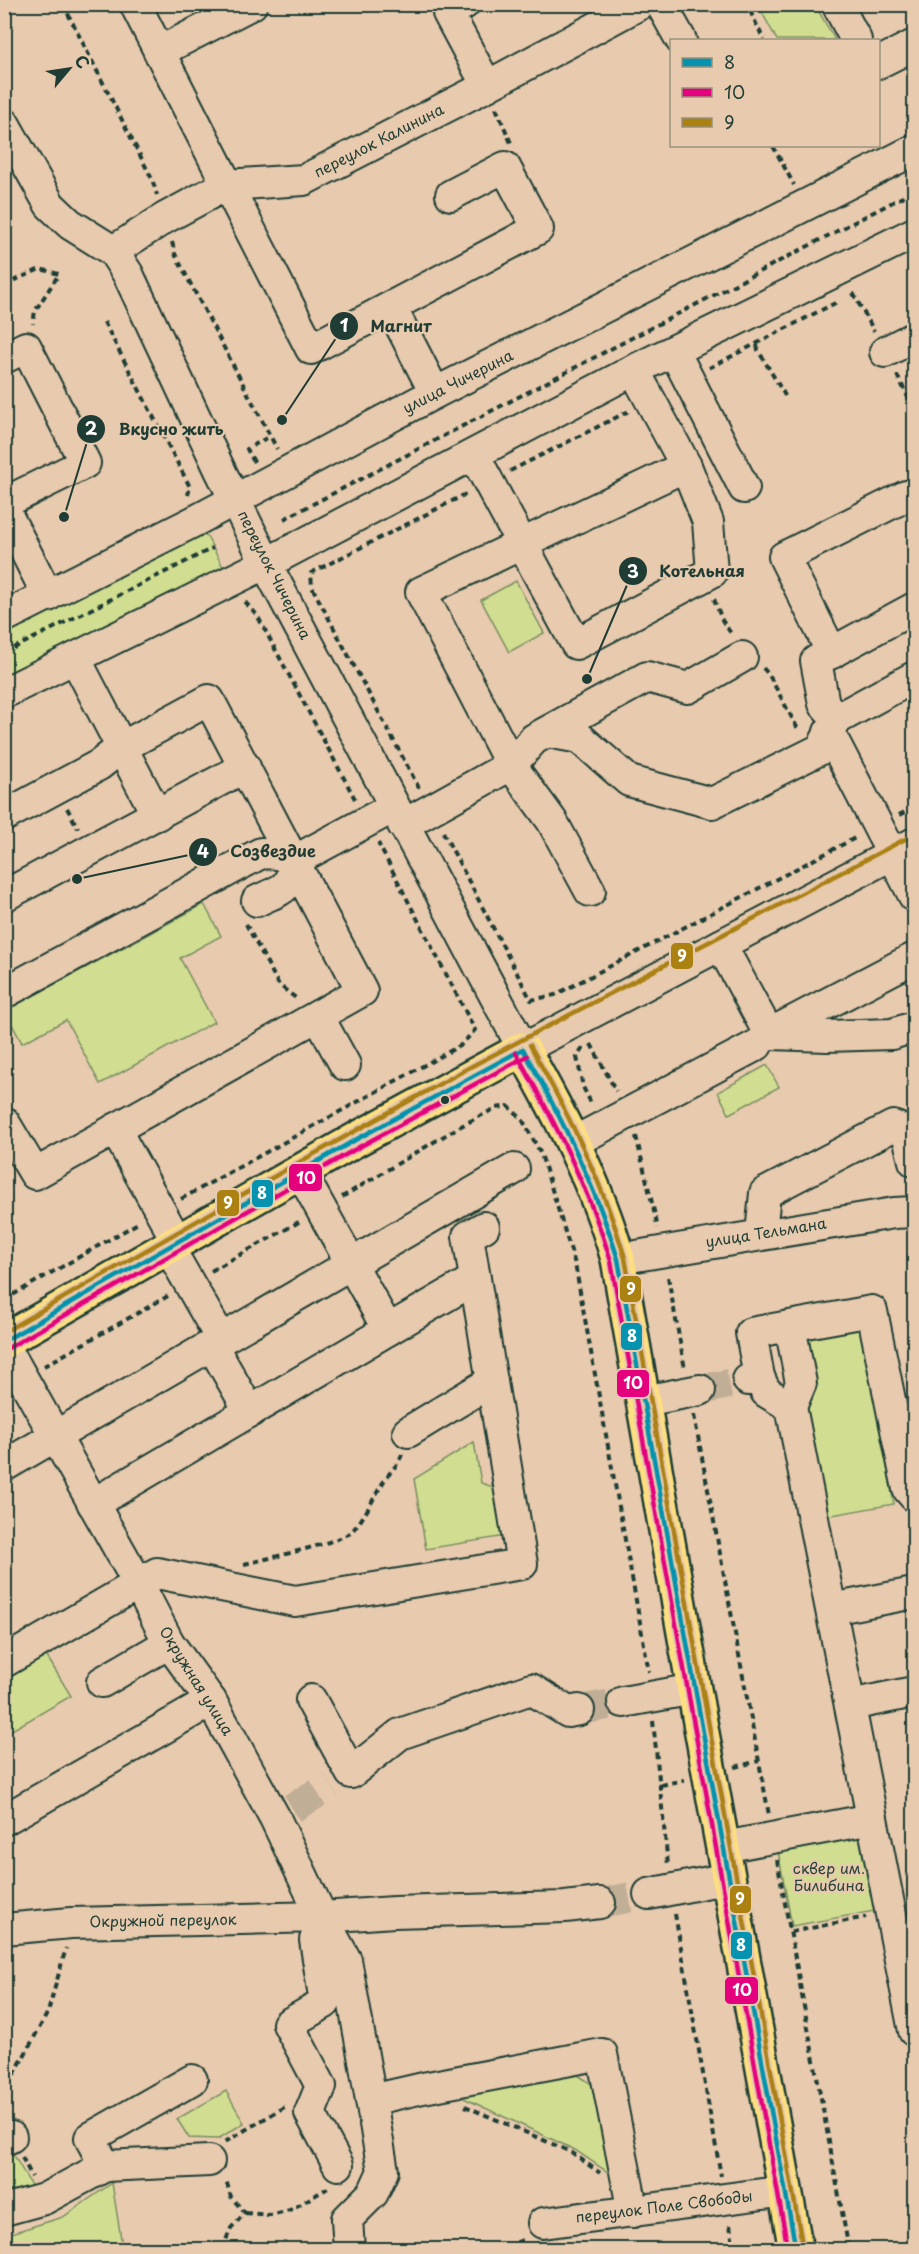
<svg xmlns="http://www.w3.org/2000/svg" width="919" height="2254" viewBox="0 0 919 2254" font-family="'Playpen Sans',sans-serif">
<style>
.green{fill:#d1dd90;stroke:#788d62;stroke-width:1.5}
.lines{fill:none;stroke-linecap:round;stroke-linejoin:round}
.minor-tunnel{stroke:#c0ae96;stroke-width:30;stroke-dasharray:30 15;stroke-linecap:butt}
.minor-casing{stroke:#1f3d34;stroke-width:34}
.major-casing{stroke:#1f3d34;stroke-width:38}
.path{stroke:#1f3d34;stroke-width:4;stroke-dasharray:6 4.5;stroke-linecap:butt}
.minor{stroke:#e8caae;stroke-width:30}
.major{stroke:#fedf80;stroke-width:33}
.bus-1-casing{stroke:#e8caae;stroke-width:9}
.bus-2-casing{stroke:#e8caae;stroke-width:9}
.bus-3-casing{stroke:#e8caae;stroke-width:9}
.bus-1{stroke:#0693af;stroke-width:4.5}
.bus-2{stroke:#e5007d;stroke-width:4.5}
.bus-3{stroke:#ab8112;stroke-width:4.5}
.bus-dot{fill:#1f3d34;stroke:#e8caae;stroke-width:2}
.labels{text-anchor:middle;stroke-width:4.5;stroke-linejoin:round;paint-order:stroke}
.street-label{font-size:15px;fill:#1f3d34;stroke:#e8caae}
.park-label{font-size:15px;fill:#284539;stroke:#e8caae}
.leader{fill:none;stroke:#1f3d34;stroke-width:2}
.callout-dot{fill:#1f3d34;stroke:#e8caae;stroke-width:2}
.mark-label{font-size:18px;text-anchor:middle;font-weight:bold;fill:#fff}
.callout-label{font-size:16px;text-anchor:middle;font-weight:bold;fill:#1f3d34;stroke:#e8caae;stroke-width:4.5;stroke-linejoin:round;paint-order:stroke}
.line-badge{stroke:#e8caae;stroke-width:2}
.badge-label{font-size:16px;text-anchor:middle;font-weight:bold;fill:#fff}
</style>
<rect width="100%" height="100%" fill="#e8caae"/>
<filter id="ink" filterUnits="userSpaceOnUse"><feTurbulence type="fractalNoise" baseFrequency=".0167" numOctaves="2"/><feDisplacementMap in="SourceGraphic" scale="12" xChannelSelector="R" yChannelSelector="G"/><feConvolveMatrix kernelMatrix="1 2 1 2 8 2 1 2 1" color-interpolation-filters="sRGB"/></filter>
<g filter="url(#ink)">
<g class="green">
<polygon points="758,5 815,5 835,40 777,40"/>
<polygon points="198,520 230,580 5,693 5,617"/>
<polygon points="516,581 544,633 509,652 481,600"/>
<polygon points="204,904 221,936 180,958 214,1022 100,1084 66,1020 22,1043 5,1011"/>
<polygon points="767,1065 779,1087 729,1114 718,1092"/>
<polygon points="861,1328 894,1504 821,1517 788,1342"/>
<polygon points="474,1442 481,1483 496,1488 506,1536 426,1549 414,1479"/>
<polygon points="46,1655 71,1696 5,1734 4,1679"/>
<polygon points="865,1829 880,1910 792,1926 777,1846"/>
<polygon points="567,2068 598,2088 618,2179 575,2150 451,2092"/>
<polygon points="226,2091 244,2123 218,2139 189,2138 177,2119"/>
<polygon points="8,2145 32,2187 5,2196 5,2147"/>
<polygon points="112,2183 122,2245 191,2242 190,2249 5,2249 5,2235 63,2217"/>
</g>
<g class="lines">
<g class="minor-tunnel">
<polyline points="700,1390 748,1380"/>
<polyline points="579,1710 623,1702"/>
<polyline points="292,1808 331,1785"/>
<polyline points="600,1903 649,1894"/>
</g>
<defs>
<g id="minor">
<polyline points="135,4 311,349 538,229 505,167 451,195"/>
<polyline points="464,4 448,13 487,86"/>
<polyline points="661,4 681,40"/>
<polyline points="837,4 856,40"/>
<polyline points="159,52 252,4"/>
<polyline points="878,63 914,45"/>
<polyline points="4,123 50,205 70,224 113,251 128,274 220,470 274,579 523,1049 914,843"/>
<polyline points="113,251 165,218 226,185 304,180 487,86 640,4"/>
<polyline points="391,307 435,393"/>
<polyline points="674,351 744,488"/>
<polyline points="885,352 914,337"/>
<polyline points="4,358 26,347 85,463 4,503"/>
<polyline points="474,455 576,644 712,572 708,522 686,466 634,370"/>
<polyline points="4,509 48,596"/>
<polyline points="4,617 197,520 435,393 914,150"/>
<polyline points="832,653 784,557 906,496"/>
<polyline points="75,658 157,815"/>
<polyline points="4,693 267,563 634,370 914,233"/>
<polyline points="837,719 824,704 816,661 914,608"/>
<polyline points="547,732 580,738 629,781 712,803 821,749 837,719 914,677"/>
<polyline points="829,732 914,896"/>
<polyline points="4,816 99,765 122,747 209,700 362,991 35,1174 4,1122"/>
<polyline points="403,825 511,765 421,592 686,466"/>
<polyline points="590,891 552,821 511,765 534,739 647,677 688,688 742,657"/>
<polyline points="4,896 245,767"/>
<path d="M257 901C281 889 291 891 294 861"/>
<polyline points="721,945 769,1034"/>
<polyline points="4,993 261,853 278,854 294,861 394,807"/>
<polyline points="318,1016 345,1065"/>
<polyline points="769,1034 912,959"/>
<polyline points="772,1034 827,1036 892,1034 914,1027"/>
<polyline points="914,1128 907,1132 914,1161"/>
<polyline points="115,1129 178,1243"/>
<polyline points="572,1143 757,1045"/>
<polyline points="300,1171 388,1330 475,1279"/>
<polyline points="761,1234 765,1193 893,1126 907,1132"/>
<polyline points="169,1248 216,1330 217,1354 250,1412"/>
<polyline points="618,1259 894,1213 914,1212"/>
<polyline points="790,1326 801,1383 791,1407"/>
<polyline points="4,1345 138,1583 169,1643 211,1701 275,1818 322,1917 346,1960 371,2100"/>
<polyline points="759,1377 766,1392 791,1407 914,2031"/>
<polyline points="748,1380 759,1377 751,1333 872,1311 908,1489 914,1496"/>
<polyline points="644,1401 700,1390"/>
<polyline points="408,1432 492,1381"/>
<polyline points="4,1466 514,1169"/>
<polyline points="93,1504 388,1330"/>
<polyline points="832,1609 914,1593"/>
<polyline points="4,1662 157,1573 295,1601 522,1564 468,1236 484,1227"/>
<polyline points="102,1682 169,1643"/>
<polyline points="311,1700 351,1773 400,1734 531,1689 568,1712 579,1710"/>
<polyline points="623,1702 694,1689"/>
<polyline points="850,1705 914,1692"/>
<polyline points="4,1820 211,1701"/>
<polyline points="724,1847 872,1819"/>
<polyline points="649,1894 729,1878"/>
<polyline points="322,1917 315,1940 325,2003 288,2024 321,2086 310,2113 338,2165"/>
<polyline points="4,1929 71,1923 322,1917 394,1912 565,1907 600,1903"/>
<polyline points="4,2140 11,2137"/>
<polyline points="105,2166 209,2161"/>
<polyline points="4,2210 44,2199 105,2166 90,2138 192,2080"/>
<polyline points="543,2223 786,2191"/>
<polyline points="349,2250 347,2219 373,2193 383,2171 371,2100 423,2088 602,2054 633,2212"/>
</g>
<path id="major" d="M4 1341 357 1139 523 1049C560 1115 597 1184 618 1259L694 1689 796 2250"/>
</defs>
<use href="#minor" class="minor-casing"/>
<use href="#major" class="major-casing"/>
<g class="path">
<polyline points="63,4 152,179 157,195"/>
<polyline points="742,4 751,13 764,40"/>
<polyline points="496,108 511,143"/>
<polyline points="773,146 794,185"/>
<polyline points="172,242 175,254 277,449"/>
<polyline points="4,285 40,269 59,274 35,311 33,324"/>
<polyline points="853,293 874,331"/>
<polyline points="104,322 190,487 188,495"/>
<polyline points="757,345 758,350 787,399"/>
<polyline points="709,368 839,301"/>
<polyline points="897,375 914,409"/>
<polyline points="254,462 247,449 270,436"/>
<polyline points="510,471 629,411"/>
<polyline points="284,519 914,191"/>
<polyline points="714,599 722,620 732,635"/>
<polyline points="245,602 257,615 355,799"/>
<polyline points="4,653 213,548"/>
<polyline points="763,668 769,675 799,731"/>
<polyline points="419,788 312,587 311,573 466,494"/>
<polyline points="67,808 78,828"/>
<polyline points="899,815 914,807"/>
<polyline points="443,832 531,1000 555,995 855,838"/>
<polyline points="246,924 279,985 297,999"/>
<polyline points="591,1044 616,1091"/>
<polyline points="583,1048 577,1057 583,1087 592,1105"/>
<polyline points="636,1136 658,1228"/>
<polyline points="342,1197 459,1127 496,1108 508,1106 522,1119 541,1154 575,1264 649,1672"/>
<polyline points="181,1199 461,1045 475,1030 378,843"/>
<polyline points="211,1271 299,1222"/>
<polyline points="668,1277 685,1369"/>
<polyline points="4,1300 138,1223"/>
<polyline points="44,1366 168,1296"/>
<polyline points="694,1415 769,1815"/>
<path d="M244 1564C262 1560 341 1542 351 1532 365 1518 373 1498 384 1481 390 1471 398 1466 402 1454"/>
<polyline points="653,1721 668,1865"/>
<polyline points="735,1767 759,1761"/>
<polyline points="661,1785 684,1780"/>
<polyline points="777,1860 849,2250"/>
<polyline points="675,1914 721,2176"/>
<polyline points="791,1932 866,1917"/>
<polyline points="4,2093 48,2012 66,1948"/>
<polyline points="465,2106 571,2152 600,2173"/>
<polyline points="225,2142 286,2106"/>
<polyline points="22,2157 32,2177"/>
<polyline points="245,2213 270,2215 290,2210 328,2188"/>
<polyline points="730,2225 734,2250"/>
<polyline points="210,2250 224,2245 231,2228 245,2213 231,2197 226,2180"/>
<polyline points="497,2250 525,2239"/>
</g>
<use href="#minor" class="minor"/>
<use href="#major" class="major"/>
<defs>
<g id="bus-1">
<path d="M523 1049C561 1117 595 1185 618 1259L796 2250"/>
<polyline points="4,1341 357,1139 523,1049"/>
</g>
<g id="bus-2">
<path d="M516 1053C554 1120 588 1187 611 1261L788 2250"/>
<polyline points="8,1348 361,1146 527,1056"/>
</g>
<g id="bus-3">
<path d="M530 1045C568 1114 603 1182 625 1258L803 2249"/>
<polyline points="4,1332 296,1164 472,1066 911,836"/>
</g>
</defs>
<use href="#bus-1" class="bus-1-casing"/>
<use href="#bus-2" class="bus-2-casing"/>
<use href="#bus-3" class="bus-3-casing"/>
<use href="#bus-1" class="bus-1"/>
<use href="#bus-2" class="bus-2"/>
<use href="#bus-3" class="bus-3"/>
</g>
</g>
<circle class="bus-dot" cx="445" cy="1100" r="5"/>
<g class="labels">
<g class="street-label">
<text transform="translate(379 141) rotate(-27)" y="5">переулок Калинина</text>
<text transform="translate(458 382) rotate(-27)" y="5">улица Чичерина</text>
<text transform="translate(274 575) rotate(63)" y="5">переулок Чичерина</text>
<text transform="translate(766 1233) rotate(-9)" y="5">улица Тельмана</text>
<text transform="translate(196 1681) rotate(58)" y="5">Окружная улица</text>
<text transform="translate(163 1921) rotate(-1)" y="5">Окружной переулок</text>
<text transform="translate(664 2207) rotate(-7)" y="5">переулок Поле Свободы</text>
</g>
<g class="park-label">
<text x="829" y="1874">сквер им.<tspan x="829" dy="17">Билибина</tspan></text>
</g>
</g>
<path class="leader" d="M282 420L344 326M64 517L91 429M587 679L633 571M77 879L203 852"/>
<g class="callout-dot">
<circle cx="282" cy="420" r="6"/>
<circle cx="64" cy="517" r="6"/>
<circle cx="587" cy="679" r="6"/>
<circle cx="77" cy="879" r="6"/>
<circle cx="344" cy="326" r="15"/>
<circle cx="91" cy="429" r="15"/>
<circle cx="633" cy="571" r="15"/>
<circle cx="203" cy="852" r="15"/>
</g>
<g class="mark-label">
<text x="344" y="332">1</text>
<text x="91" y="435">2</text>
<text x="633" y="578">3</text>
<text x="203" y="858">4</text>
</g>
<g class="callout-label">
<text x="401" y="332">Магнит</text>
<text x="171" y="435">Вкусно жить</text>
<text x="702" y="577">Котельная</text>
<text x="273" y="857">Созвездие</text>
</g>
<g class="line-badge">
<rect x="670" y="942" width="24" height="28" rx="6" fill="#ab8112"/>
<rect x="288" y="1163" width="35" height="29" rx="6" fill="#e5007d"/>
<rect x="251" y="1179" width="23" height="29" rx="6" fill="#0693af"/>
<rect x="216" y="1189" width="24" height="28" rx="6" fill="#ab8112"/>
<rect x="619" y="1275" width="23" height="28" rx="6" fill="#ab8112"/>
<rect x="620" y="1322" width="23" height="29" rx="6" fill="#0693af"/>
<rect x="616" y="1369" width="34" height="29" rx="6" fill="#e5007d"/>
<rect x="729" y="1885" width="23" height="29" rx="6" fill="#ab8112"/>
<rect x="730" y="1931" width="23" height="29" rx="6" fill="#0693af"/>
<rect x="724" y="1976" width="35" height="29" rx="6" fill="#e5007d"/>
</g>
<g class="badge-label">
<text x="682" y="962">9</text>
<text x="306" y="1184">10</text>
<text x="262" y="1199">8</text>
<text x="228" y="1209">9</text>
<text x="631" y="1295">9</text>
<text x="632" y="1342">8</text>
<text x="633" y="1389">10</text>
<text x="740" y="1905">9</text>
<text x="741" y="1951">8</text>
<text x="742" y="1996">10</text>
</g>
<rect width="919" height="2254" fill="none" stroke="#e8caae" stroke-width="24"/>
<rect x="12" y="12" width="895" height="2230" fill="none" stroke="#1f3d34" stroke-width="2" filter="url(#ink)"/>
<rect x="670" y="39" width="210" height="108" fill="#e8caae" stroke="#98927d" stroke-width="1.5"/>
<rect x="682" y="58" width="30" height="9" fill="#0693af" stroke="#98927d" stroke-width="1.5"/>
<text x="724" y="69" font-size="18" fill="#1f3d34">8</text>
<rect x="682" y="88" width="30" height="9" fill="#e5007d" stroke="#98927d" stroke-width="1.5"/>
<text x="724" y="99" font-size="18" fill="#1f3d34">10</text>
<rect x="682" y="118" width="30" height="9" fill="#ab8112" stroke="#98927d" stroke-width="1.5"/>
<text x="724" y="129" font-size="18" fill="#1f3d34">9</text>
<g transform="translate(69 69) rotate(61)" stroke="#e8caae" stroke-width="4.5" paint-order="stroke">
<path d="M0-4.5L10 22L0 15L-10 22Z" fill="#1f3d34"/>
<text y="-9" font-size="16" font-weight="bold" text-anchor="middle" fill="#1f3d34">С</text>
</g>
</svg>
